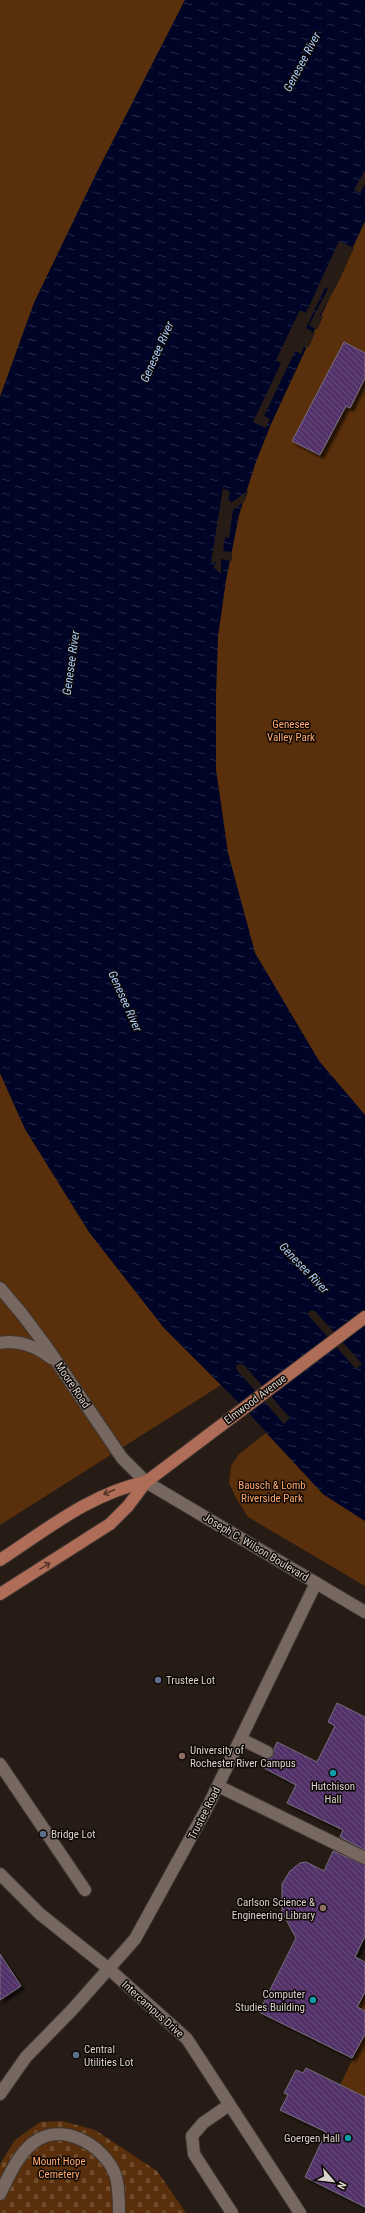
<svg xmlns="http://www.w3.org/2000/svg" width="365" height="2213" viewBox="0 0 365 2213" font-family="'Roboto Condensed',sans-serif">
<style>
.cemetery{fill:url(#cemetery-stones)}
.park{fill:#5a2f0b}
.water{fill:url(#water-ripples);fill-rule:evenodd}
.pier{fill:#271c15}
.building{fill:url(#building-back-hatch);stroke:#756e7c;filter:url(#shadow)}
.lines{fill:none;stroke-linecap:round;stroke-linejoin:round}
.minor-casing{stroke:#403733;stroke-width:14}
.major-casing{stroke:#403733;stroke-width:14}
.minor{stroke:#766860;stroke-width:12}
.major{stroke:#af6c57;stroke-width:12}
.oneway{stroke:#56352a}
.service-dot{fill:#5c6f8a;stroke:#0d0805;stroke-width:1.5}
.education-dot{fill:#8d6e63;stroke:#0d0805;stroke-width:1.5}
.culture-dot{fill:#0f9aa8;stroke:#0d0805;stroke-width:1.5}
.labels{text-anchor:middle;stroke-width:3;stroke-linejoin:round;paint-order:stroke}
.park-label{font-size:11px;fill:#ffa86c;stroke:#0d0805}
.street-label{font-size:11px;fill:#d9d1cc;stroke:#0d0805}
.poi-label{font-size:11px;fill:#d9d1cc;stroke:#0d0805;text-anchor:start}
.water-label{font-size:12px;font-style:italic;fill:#aaccfb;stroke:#0d0805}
</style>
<defs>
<pattern id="cemetery-stones" width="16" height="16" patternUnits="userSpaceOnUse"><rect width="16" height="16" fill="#5a2f0b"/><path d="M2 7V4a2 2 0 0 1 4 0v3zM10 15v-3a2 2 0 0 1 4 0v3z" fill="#714c2d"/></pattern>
<pattern id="water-ripples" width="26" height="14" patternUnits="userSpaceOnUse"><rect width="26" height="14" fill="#000528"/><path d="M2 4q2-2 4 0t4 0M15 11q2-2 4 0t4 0" fill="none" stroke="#252846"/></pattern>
<pattern id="building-back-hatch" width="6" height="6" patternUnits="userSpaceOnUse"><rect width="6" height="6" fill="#52336b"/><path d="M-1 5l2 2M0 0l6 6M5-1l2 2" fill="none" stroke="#6a507f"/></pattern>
<filter id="shadow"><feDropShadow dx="3.5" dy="3.5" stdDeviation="1" flood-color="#0009"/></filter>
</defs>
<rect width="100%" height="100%" fill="#271c15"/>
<polygon class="cemetery" points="62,2121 95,2130 157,2171 186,2213 0,2213 0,2164 15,2140 40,2122"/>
<g class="park">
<polygon points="0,0 185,0 98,170 34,303 0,397"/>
<polygon points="365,221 365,1115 319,1061 255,953 228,853 216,770 216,694 218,636 226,580 239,515 255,464 271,424"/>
<polygon points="0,1073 25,1129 89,1232 164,1328 221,1385 0,1525"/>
<polygon points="266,1433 323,1494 365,1521 365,1586 248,1517 236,1498 229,1483 231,1466 239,1454"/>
<polygon points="365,1992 365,2011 357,2007"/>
<polygon points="365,2034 365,2097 340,2085"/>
</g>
<path class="water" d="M185 0H365V221L271 424 255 464 239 515 226 580 218 636 216 694V770L228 853 255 953 319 1061 365 1115V1521L323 1494 244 1408 164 1328 89 1232 25 1129 0 1073V397L34 303 98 170ZM312 1310 315 1311 362 1364 356 1369 309 1316 308 1312ZM240 1364 244 1365 290 1418 284 1424 237 1370 236 1366Z"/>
<g class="pier">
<polygon points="365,170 365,184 360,193 354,190"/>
<polygon points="339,241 354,248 338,283 320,315 323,317 317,330 309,325 328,289 325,288 306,328 312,331 311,333 315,333 309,347 304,347 301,354 295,351 264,416 270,419 266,428 253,422 281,363 276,360 300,310 306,313"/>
<polygon points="223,488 230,492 228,500 231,501 231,503 249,490 245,501 233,510 229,538 225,537 223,551 232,552 232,561 221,559 221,574 213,567 217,563 211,562"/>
</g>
<g class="building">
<polygon points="344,342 365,353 365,378 350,408 346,406 320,455 292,441"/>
<polygon points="337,1703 365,1717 365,1850 340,1837 343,1830 287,1803 296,1785 264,1768 268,1759 273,1756 274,1749 277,1742 317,1762 335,1726 328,1722"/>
<polygon points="333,1851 365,1865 365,1936 355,1957 365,1962 365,1992 357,2007 365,2011 365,2034 352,2058 259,2012 296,1938 282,1912 282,1884 290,1871 300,1863 306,1862 324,1871"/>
<polygon points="0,1954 21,1986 0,2000"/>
<polygon points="306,2068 365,2097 365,2207 305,2177 326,2132 280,2110 288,2095 284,2093 296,2070 303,2073"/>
</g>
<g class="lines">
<defs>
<g id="minor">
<polyline points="0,1288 22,1314 46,1346 122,1458 146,1482 365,1612"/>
<path d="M0 1343C18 1339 37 1347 51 1358"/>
<polyline points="241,1739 267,1752"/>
<polyline points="0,1764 85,1890"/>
<polyline points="218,1786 365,1858"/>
<polyline points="0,1874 40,1914 109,1969 187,2039 300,2213"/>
<polyline points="0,2094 26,2057 72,2010 135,1939 208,1806 316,1583"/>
<polyline points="229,2105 203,2123 192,2136 194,2154 232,2213"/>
<path d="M0 2194C9 2176 17 2156 33 2143 61 2121 103 2144 115 2174 119 2185 119 2201 119 2213"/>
</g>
<g id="major">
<path d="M0 1560C46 1530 91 1493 146 1482"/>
<polyline points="0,1594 110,1524 128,1506 146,1482 365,1317"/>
</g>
</defs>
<use href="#minor" class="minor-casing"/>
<use href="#major" class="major-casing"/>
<use href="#minor" class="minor"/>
<use href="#major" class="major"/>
</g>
<defs><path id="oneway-shaft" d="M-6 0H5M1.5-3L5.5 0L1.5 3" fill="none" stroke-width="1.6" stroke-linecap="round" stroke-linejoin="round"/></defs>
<g class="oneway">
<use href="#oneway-shaft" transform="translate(109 1492) rotate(157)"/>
<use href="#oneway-shaft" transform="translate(45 1566) rotate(-32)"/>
</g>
<g class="service-dot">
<circle cx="158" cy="1680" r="4"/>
<circle cx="43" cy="1834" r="4"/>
<circle cx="76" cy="2055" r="4"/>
</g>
<g class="education-dot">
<circle cx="182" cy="1756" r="4"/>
<circle cx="323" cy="1908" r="4"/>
</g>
<g class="culture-dot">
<circle cx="333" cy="1773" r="4"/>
<circle cx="313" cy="2000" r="4"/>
<circle cx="348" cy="2138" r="4"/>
</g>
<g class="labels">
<g class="park-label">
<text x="291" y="728">Genesee<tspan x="291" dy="13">Valley Park</tspan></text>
<text x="272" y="1489">Bausch &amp; Lomb<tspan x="272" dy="13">Riverside Park</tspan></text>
<text x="59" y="2165">Mount Hope<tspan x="59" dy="13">Cemetery</tspan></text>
</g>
<g class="street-label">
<text transform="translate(73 1385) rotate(56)" y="4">Moore Road</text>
<text transform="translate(255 1399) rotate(-37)" y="4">Elmwood Avenue</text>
<text transform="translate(256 1547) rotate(31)" y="4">Joseph C. Wilson Boulevard</text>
<text transform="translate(204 1813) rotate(-63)" y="4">Trustee Road</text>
<text transform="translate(153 2009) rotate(42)" y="4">Intercampus Drive</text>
</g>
<g class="poi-label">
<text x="166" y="1684">Trustee Lot</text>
<text x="190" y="1754">University of<tspan x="190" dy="13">Rochester River Campus</tspan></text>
<text x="333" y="1790" text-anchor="middle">Hutchison<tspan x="333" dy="13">Hall</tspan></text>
<text x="51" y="1838">Bridge Lot</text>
<text x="315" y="1906" text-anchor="end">Carlson Science &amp;<tspan x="315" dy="13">Engineering Library</tspan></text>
<text x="305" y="1998" text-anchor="end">Computer<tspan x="305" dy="13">Studies Building</tspan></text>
<text x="84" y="2053">Central<tspan x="84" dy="13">Utilities Lot</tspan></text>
<text x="340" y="2142" text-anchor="end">Goergen Hall</text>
</g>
<g class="water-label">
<text transform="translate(302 62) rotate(-62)" y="4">Genesee River</text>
<text transform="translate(157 352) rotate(-66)" y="4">Genesee River</text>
<text transform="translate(71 663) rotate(-82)" y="4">Genesee River</text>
<text transform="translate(125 1001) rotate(66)" y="4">Genesee River</text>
<text transform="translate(304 1268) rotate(46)" y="4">Genesee River</text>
</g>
</g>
<g transform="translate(333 2181) rotate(118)" stroke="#0d0805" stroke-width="3" paint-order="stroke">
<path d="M0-3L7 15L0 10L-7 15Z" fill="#d9d1cc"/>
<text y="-6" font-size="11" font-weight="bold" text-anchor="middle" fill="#d9d1cc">N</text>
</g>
</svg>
